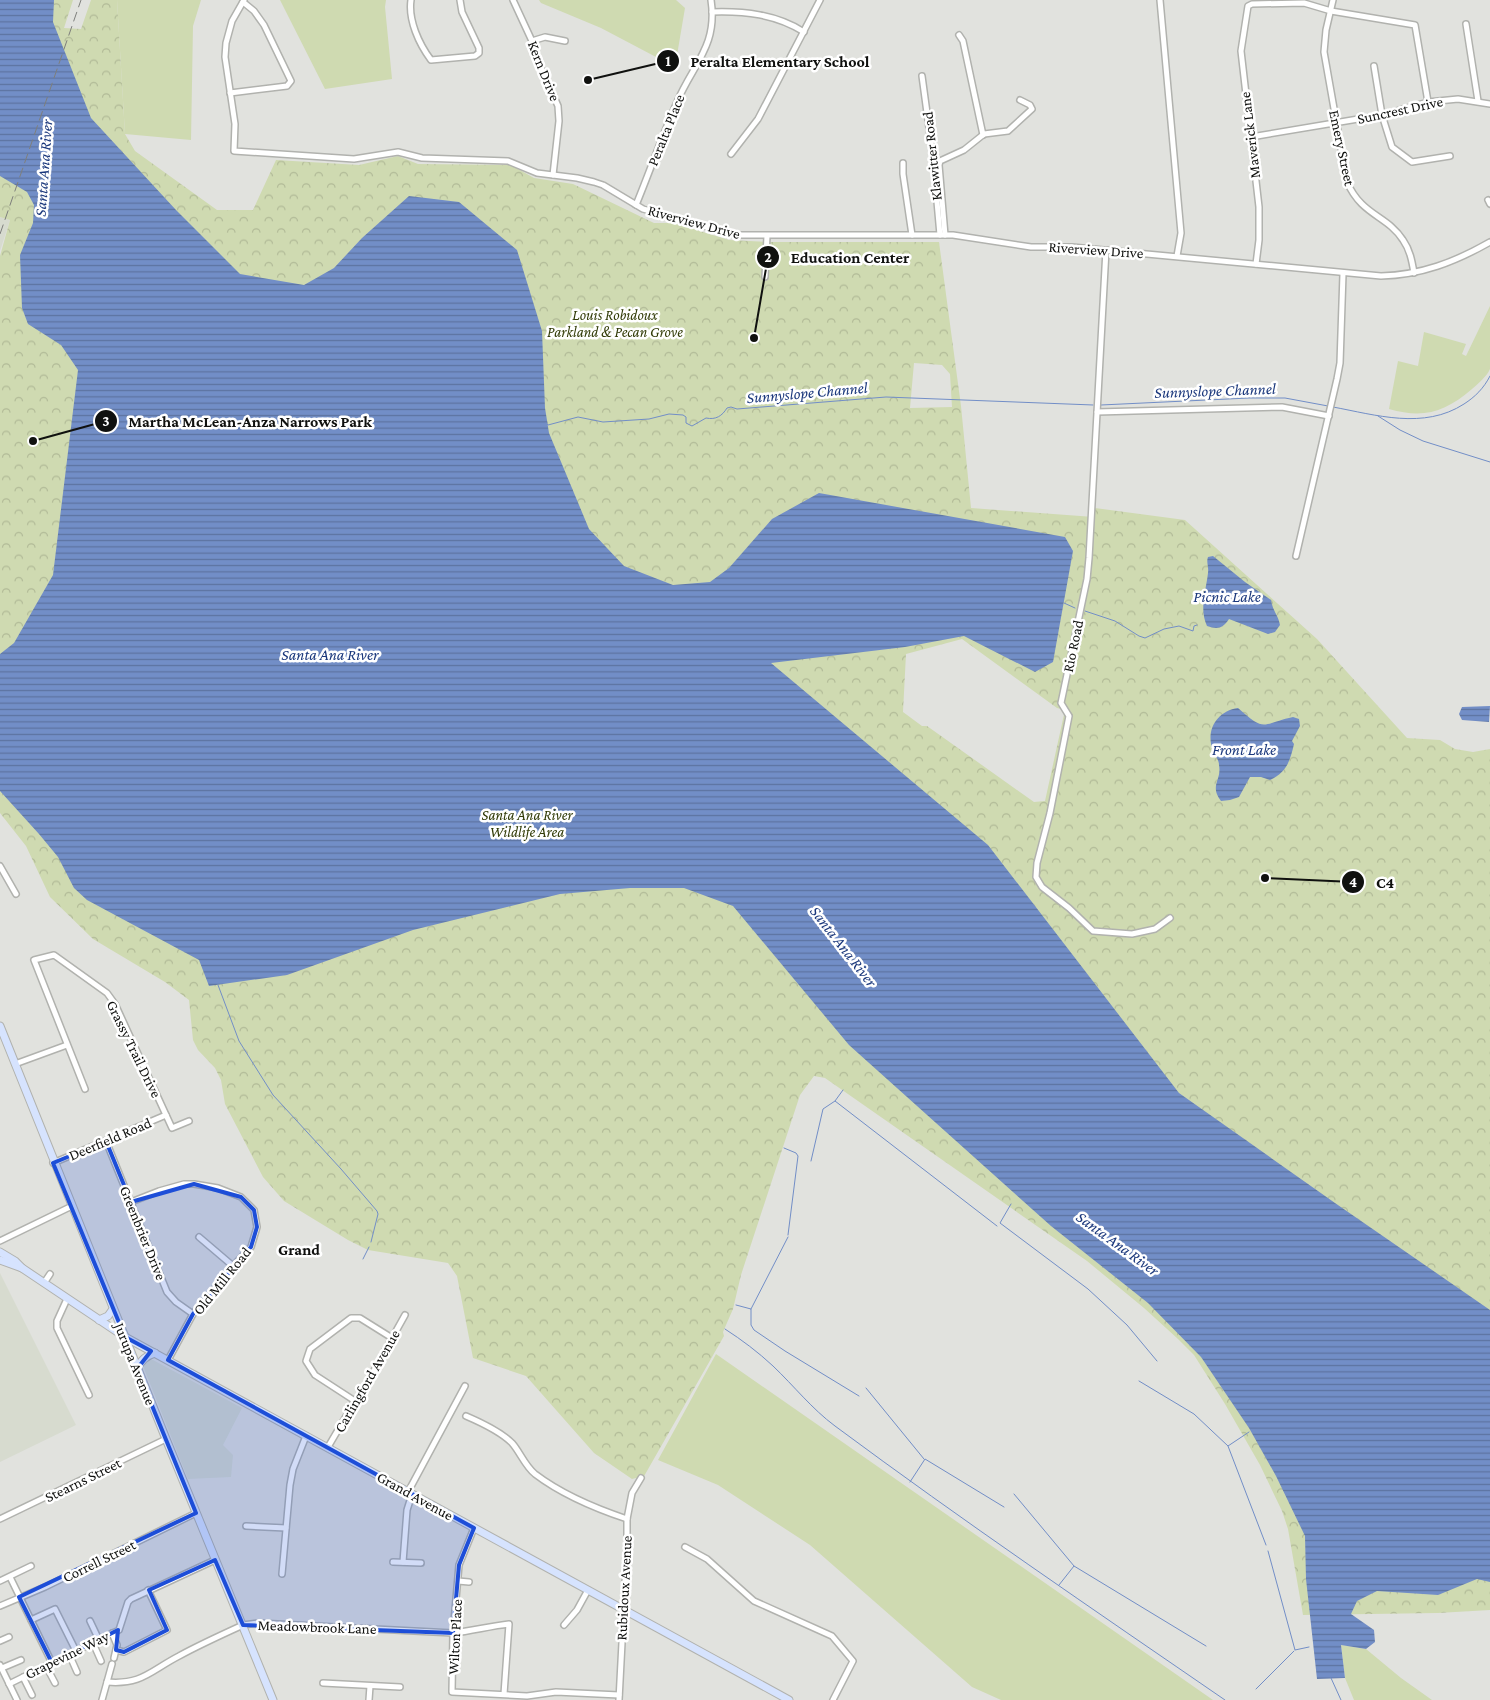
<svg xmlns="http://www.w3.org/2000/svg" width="1490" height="1700" viewBox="0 0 1490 1700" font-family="'Crimson Pro',serif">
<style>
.built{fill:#d7dbcf}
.grass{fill:#cfdab1}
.park{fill:url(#park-crowns);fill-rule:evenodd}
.water{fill:url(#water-rules)}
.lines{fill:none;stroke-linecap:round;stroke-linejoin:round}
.stream{stroke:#728ec7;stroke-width:1}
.street-casing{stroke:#b1b2ae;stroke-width:8}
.secondary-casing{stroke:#b1b2ae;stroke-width:9}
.street{stroke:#fff;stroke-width:5}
.secondary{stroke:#d6e3fe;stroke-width:7}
.rail{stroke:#7e7f7c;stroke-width:1;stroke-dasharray:10 5;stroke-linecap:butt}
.marked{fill:#1d4ed8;fill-opacity:0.2;stroke:#1d4ed8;stroke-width:4;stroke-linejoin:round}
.labels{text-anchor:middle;stroke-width:5;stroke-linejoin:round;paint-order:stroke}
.street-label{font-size:15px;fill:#10110f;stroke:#fff}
.park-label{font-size:15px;font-style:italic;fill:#323c08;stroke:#fff}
.water-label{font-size:16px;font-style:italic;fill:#1b387c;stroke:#fff}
.neighbourhood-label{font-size:16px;font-weight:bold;fill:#10110f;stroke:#fff}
.leader{fill:none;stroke:#10110f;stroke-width:2}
.callout-dot{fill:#10110f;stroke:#fff;stroke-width:2}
.mark-label{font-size:15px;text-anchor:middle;font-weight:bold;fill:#fff}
.callout-label{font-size:16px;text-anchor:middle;font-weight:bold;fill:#10110f;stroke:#fff;stroke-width:5;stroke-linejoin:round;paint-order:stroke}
</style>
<defs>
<pattern id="park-crowns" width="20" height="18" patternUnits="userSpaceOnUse" patternTransform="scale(1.25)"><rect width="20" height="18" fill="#cfdab1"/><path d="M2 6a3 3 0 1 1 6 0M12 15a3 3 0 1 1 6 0" fill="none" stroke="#b1ba97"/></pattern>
<pattern id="water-rules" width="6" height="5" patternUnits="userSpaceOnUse" patternTransform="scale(1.25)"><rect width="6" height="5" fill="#728ec7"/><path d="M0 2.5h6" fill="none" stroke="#5c73a0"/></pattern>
</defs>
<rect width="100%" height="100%" fill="#e1e2de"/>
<g class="built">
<polygon points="0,217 10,220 0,251"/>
<polygon points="0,1273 76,1425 0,1462"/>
<polygon points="148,1359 153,1360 242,1408 223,1445 233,1455 231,1477 188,1479 143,1366 143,1363"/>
</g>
<g class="grass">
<polygon points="117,0 201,0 193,26 191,140 125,134"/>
<polygon points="280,0 386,0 385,7 392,79 325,89"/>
<polygon points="539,0 676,0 685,8 675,67 601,28 541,3"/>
<path d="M1490 306C1490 318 1490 361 1490 369 1487 376 1478 384 1472 389 1445 412 1424 419 1389 409L1398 361 1418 366 1424 332 1466 344 1462 354 1466 356Z"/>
<polygon points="716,1354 1213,1700 1001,1700 972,1687 810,1545 718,1485 658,1460"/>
<polygon points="1341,1645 1366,1649 1401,1678 1432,1700 1354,1700 1345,1678"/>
</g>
<path class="park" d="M0 0H73L64 28 81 29 91 0H117L125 134 135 151 217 210H253L276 160 359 165 398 156 418 164 511 165 534 178 573 184 654 223H674L729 240 771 242H939L961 406 971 508 1094 517 1095 508 1185 520 1317 639 1407 738 1440 740 1455 749 1473 752 1490 749V1610L1438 1613 1303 1615 1288 1529 1282 1511 1260 1465 1225 1404 1194 1355 1178 1339 1144 1308 1087 1261 825 1078 814 1076 800 1095 741 1275 733 1309 723 1332 724 1336 643 1478 640 1477 632 1479 594 1453 526 1376 473 1358 457 1276 448 1263 368 1250 348 1240 284 1201 263 1177 225 1104 221 1080 215 1068 198 1050 193 1040 189 1000 165 982 93 939 50 897 26 846 0 813V256L10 220 0 217ZM914 363 942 365 950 374 952 407 910 408ZM962 639 1057 708 1065 710 1045 801 1034 802 927 726H922L903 712 906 654Z"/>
<g class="water">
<polygon points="0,0 54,0 53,22 91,118 176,210 240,274 304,285 334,268 362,238 409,196 459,202 517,250 542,331 545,408 549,433 589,529 624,566 673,585 710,582 729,568 772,519 819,493 1065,537 1073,551 1053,662 1035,672 964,636 905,647 771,663 988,845 1179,1093 1335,1203 1490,1310 1490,1582 1477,1579 1438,1595 1377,1591 1357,1601 1351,1614 1374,1630 1375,1642 1366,1649 1341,1645 1345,1678 1317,1679 1306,1579 1305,1536 1276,1476 1249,1428 1201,1357 1148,1303 1051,1226 849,1045 733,906 684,888 630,888 560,894 413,930 287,975 209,986 199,960 87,900 74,888 58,857 39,834 0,791 0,654 14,643 53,575 78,370 61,345 28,324 22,308 20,255 33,223 34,205 27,192 0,176"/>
<path d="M1213 556 1245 582 1271 600C1273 612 1278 614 1280 625L1275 632 1268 634 1229 619C1223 628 1218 630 1207 626 1199 609 1206 591 1208 573 1209 567 1206 562 1208 557Z"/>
<polygon points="1490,706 1489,722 1462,720 1459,714 1462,707"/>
<path d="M1238 708C1266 733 1261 724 1293 717L1299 719 1300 726 1292 741 1294 744C1290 761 1287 772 1270 780L1261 777H1250L1239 797 1230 800 1221 801C1209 785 1222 781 1219 765 1219 759 1214 755 1213 751 1205 730 1217 711 1238 708Z"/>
</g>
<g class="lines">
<g class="stream">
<polyline points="1101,405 1249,398 1285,398 1328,406"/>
<path d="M1333 407C1376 415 1424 430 1464 404 1475 397 1484 388 1490 376"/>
<polyline points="1378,416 1400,430 1423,441 1490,462"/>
<path d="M546 423 548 425 578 417 603 422 649 419 669 414 683 415 686 417V423L692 426 706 418C716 420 722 416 727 408L731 407 737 409 886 397 1093 405"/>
<polyline points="1064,603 1075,608"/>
<polyline points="1085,611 1115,621 1139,636 1145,638 1164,629 1179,626 1193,631 1194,626 1197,625"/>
<polyline points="218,985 239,1041 273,1095 341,1169 377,1211 378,1214 371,1242"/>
<polyline points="843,1090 835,1101 997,1226"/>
<polyline points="784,1148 796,1153 798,1156 788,1235"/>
<polyline points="811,1161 823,1109 835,1101"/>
<polyline points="1011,1204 1000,1223 1088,1289 1127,1325 1157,1361"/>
<polyline points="363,1259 369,1247"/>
<polyline points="736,1305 751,1309 751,1325 754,1330 785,1351 859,1396"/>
<polyline points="751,1309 788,1237"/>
<path d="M725 1329C742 1340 758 1352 773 1366 794 1386 812 1409 835 1426 963 1521 1094 1610 1225 1700"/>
<polyline points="1139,1381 1194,1414 1228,1446 1249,1432"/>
<polyline points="866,1388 924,1459"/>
<polyline points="1228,1446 1266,1545"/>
<polyline points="910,1482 925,1459 1004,1507"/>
<polyline points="1014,1494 1074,1566"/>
<polyline points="1268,1551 1295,1650 1309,1647"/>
<polyline points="1059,1585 1074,1566 1206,1646"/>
<polyline points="1331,1678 1341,1700"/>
<polyline points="1256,1689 1294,1651"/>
</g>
<defs>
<g id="street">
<path d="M244 0 232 21 226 43 225 57 235 124 234 151 354 159 398 152 422 158 508 161 537 173 577 178 594 182 603 185 643 209 736 235H953L1031 247H1072L1381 276C1421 275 1455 262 1490 242"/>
<path d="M411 0C408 20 419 44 431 60L475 56 479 53V48L462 12 460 0"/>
<polyline points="513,0 532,41 537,59 558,106 559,121 553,175"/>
<polyline points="1160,0 1181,233 1177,256"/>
<path d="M1333 0 1326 30 1324 52 1347 182C1362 216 1387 215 1403 240 1410 250 1412 261 1414 273"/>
<path d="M712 12C744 11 776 14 804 32"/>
<polyline points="1466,24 1478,101"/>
<polyline points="959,35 963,41 983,135"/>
<polyline points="532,41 545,37 565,41"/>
<polyline points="1374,66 1382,115 1392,147 1412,162 1450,156"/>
<polyline points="922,76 933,157 940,235"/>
<polyline points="230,93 287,86 291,81 264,25 254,11 243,2"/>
<polyline points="1251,137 1382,115 1428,102 1458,99 1490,104"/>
<polyline points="731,154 758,119 820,0"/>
<polyline points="903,163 903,174 912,235"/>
<polyline points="1488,200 1490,204"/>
<path d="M636 205C650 171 662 136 677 102 693 64 718 46 711 0"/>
<polyline points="945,235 939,165 940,161 964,150 984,134 1008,131 1032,109 1030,105 1020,100"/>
<polyline points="1106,250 1089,558 1087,579 1061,703 1069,716 1050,813 1037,863 1036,877 1042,887 1069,908 1093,931 1132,934 1155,929 1170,918"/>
<polyline points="1256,264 1259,240 1259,207 1241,51 1248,6 1252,4 1304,3 1331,11 1415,25 1428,102"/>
<polyline points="765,277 767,236"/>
<polyline points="1097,412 1282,407 1329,416"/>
<polyline points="1296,556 1337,379 1340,363 1343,274"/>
<polyline points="0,866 16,894"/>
<polyline points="15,1064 67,1045"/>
<polyline points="85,1089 34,960 54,955 107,993 115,1004 172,1128 189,1121"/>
<polyline points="106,1141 167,1292 176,1302 193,1314"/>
<polyline points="53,1163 166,1115"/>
<polyline points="131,1202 159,1191 184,1184 194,1184 218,1188 241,1197 254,1210 257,1227 251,1247 233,1266 193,1314 168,1360"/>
<polyline points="199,1237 233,1266"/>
<polyline points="0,1241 72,1206"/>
<polyline points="44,1283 50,1274"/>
<polyline points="67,1299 57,1321 57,1328 89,1395"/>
<polyline points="355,1401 315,1375 306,1361 310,1349 351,1318 360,1318 392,1338"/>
<path d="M466 1416C480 1422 501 1432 512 1443 520 1452 525 1466 535 1474 560 1493 597 1509 627 1519"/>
<polyline points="328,1447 355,1401 362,1392 405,1315"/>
<polyline points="408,1492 465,1386"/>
<polyline points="0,1519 166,1439"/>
<polyline points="246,1526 286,1528"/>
<polyline points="474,1528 459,1565 453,1633 452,1692 527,1696 556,1692 619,1695"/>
<polyline points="685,1547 707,1559 754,1601 832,1636 853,1661 833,1700"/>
<polyline points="393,1562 421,1563"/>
<polyline points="403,1562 407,1510 412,1494"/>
<polyline points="282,1574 290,1485 293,1469 306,1436"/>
<polyline points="10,1577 52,1663"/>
<polyline points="0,1581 31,1566"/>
<polyline points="458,1581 469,1582"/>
<polyline points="0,1606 45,1587 196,1513"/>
<polyline points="31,1620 55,1609 76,1651"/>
<polyline points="90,1621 99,1640"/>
<polyline points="564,1625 577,1610 588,1590"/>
<polyline points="112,1633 117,1645 114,1658"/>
<polyline points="0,1641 9,1637"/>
<polyline points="93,1643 101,1661"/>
<polyline points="116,1650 124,1652 167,1630 148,1590"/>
<polyline points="69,1654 77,1672"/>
<polyline points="0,1665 17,1700"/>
<polyline points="46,1666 55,1683"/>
<polyline points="2,1668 21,1660"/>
<polyline points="23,1677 32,1695"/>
<path d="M107 1682C142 1685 150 1671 179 1656 199 1645 221 1635 243 1625L258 1623 453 1633C472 1631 490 1626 509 1624L504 1694"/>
<polyline points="323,1683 400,1687"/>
<polyline points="9,1684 119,1630 128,1602 131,1599 215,1560"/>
<polyline points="102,1700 112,1664"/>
<polyline points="369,1700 370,1686"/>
<polyline points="619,1700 627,1547 627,1519 632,1493 641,1478"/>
</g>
<g id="secondary">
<polyline points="0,1026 166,1439 273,1700"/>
<polyline points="0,1252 15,1261 22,1268 125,1337 789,1700"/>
<polyline points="0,1260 22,1268"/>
<polyline points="99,1320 108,1316 113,1309"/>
<path d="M137 1369C141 1360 146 1356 155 1353"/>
</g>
</defs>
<use href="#street" class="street-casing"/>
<use href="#secondary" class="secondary-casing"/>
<use href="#street" class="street"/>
<use href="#secondary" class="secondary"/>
<polyline class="rail" points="0,234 81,0"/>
</g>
<path class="marked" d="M106 1141 131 1202 194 1184 241 1197 254 1210 257 1227 251 1247 193 1314 168 1360 474 1528 459 1565 453 1633 243 1625 215 1560 149 1590 167 1630 124 1652 116 1650 118 1630 52 1663 19 1597 196 1513 137 1369 151 1351 125 1337 53 1163Z"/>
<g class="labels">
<g class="street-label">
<text transform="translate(544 71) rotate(68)" y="5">Kern Drive</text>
<text transform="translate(1400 110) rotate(-12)" y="5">Suncrest Drive</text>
<text transform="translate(666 130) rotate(-68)" y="5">Peralta Place</text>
<text transform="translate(1250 135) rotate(-97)" y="5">Maverick Lane</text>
<text transform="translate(1342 148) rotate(78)" y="5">Emery Street</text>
<text transform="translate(932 156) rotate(-96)" y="5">Klawitter Road</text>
<text transform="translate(694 222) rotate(15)" y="5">Riverview Drive</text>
<text transform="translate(1096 250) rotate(4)" y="5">Riverview Drive</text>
<text transform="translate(1073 646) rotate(-78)" y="5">Rio Road</text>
<text transform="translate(134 1049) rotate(64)" y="5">Grassy Trail Drive</text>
<text transform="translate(110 1139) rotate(-23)" y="5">Deerfield Road</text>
<text transform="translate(143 1233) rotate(68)" y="5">Greenbrier Drive</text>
<text transform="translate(222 1281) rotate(-51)" y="5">Old Mill Road</text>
<text transform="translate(135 1364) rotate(68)" y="5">Jurupa Avenue</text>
<text transform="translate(367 1381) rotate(-60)" y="5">Carlingford Avenue</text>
<text transform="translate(83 1480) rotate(-26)" y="5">Stearns Street</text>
<text transform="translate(415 1496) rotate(29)" y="5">Grand Avenue</text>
<text transform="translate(99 1561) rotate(-26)" y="5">Correll Street</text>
<text transform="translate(624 1588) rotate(-87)" y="5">Rubidoux Avenue</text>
<text transform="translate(317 1627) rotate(2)" y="5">Meadowbrook Lane</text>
<text transform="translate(455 1637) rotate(-87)" y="5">Wilton Place</text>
<text transform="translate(67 1655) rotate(-26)" y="5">Grapevine Way</text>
</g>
<g class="park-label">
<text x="615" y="320">Louis Robidoux<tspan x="615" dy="17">Parkland &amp; Pecan Grove</tspan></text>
<text x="527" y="820">Santa Ana River<tspan x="527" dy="17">Wildlife Area</tspan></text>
</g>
<g class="water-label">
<text transform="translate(43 168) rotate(-86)" y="6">Santa Ana River</text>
<text transform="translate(1215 390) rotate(-2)" y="6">Sunnyslope Channel</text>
<text transform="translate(807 392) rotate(-5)" y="6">Sunnyslope Channel</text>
<text x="1227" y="602">Picnic Lake</text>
<text x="330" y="660">Santa Ana River</text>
<text x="1244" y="755">Front Lake</text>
<text transform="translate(844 946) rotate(52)" y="6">Santa Ana River</text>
<text transform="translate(1118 1243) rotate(36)" y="6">Santa Ana River</text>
</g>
<g class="neighbourhood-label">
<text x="299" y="1255">Grand</text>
</g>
</g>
<path class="leader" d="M588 80L668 61M754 338L768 257M33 441L106 421M1265 878L1353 882"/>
<g class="callout-dot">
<circle cx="588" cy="80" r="5"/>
<circle cx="754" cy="338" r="5"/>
<circle cx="33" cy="441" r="5"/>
<circle cx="1265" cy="878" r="5"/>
<circle cx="668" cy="61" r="12"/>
<circle cx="768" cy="257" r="12"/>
<circle cx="106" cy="421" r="12"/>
<circle cx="1353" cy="882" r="12"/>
</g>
<g class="mark-label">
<text x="668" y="66">1</text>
<text x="768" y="262">2</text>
<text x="106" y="426">3</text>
<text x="1353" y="887">4</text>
</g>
<g class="callout-label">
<text x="780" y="67">Peralta Elementary School</text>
<text x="850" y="263">Education Center</text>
<text x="250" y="427">Martha McLean-Anza Narrows Park</text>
<text x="1385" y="888">C4</text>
</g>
</svg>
